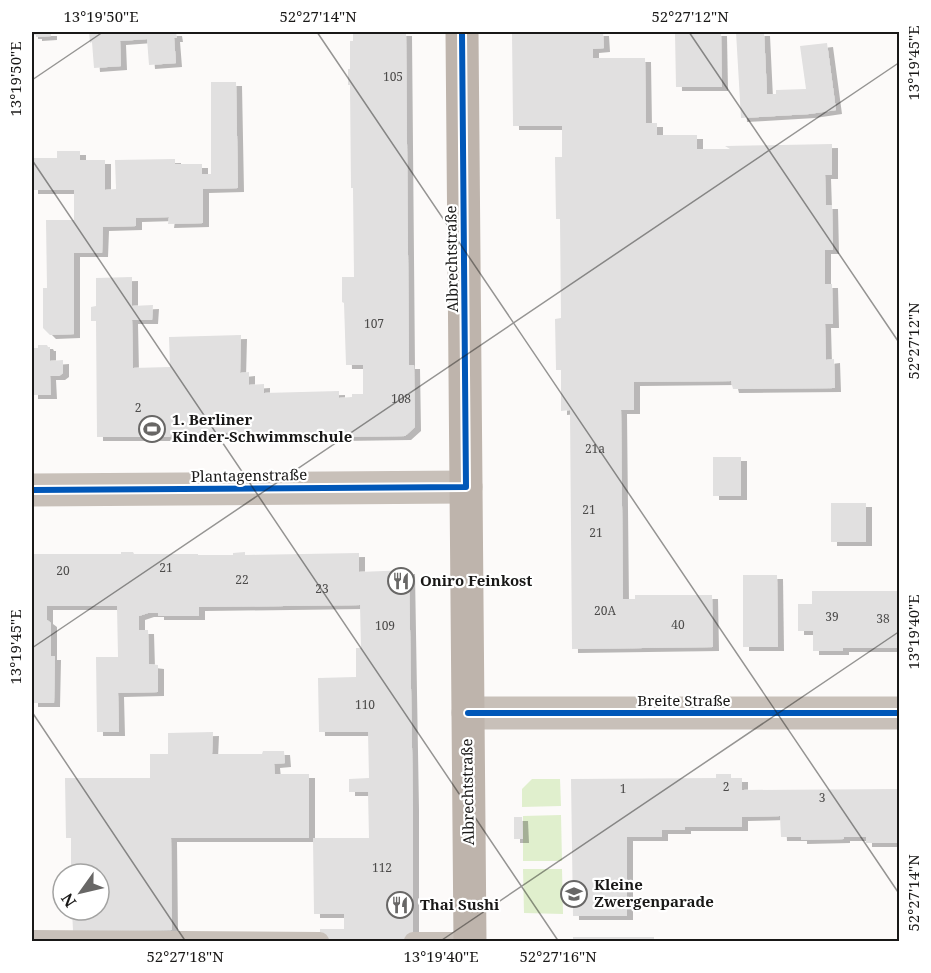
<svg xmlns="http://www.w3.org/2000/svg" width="931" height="973" viewBox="0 0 931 973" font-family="'Noto Serif',serif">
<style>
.green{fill:#e0efcd}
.building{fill:#e1e0e0;filter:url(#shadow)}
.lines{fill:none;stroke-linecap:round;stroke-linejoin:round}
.lane{stroke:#c8c0b9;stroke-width:18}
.street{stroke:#c8c0b9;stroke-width:33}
.secondary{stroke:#beb4ac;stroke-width:33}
.cycleway-casing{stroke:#fff;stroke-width:10}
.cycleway{stroke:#0057b8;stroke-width:6}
.ticks{fill:none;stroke:#191817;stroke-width:1.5;stroke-opacity:0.45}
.labels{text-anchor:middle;stroke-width:4.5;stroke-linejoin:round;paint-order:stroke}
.number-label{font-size:12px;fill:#4c4b4a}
.street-label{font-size:15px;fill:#191817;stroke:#fff}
.poi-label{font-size:15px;font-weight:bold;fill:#191817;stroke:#fff;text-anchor:start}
.neatline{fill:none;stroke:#191817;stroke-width:2}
.ticks-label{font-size:15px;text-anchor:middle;fill:#191817}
</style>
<defs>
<filter id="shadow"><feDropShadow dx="6" dy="4" stdDeviation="0" flood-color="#0004"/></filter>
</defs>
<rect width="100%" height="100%" fill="#fcfaf9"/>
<g class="green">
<polygon points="532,779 560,779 561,806 522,807 522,789"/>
<polygon points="561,815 562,861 523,861 523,816"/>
<polygon points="523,869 562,869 563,914 524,913"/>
</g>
<g class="building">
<polygon points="32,32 51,32 51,36 36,37 36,35 32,35"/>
<polygon points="89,32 176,32 177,38 174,38 176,63 149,65 147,39 120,41 121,66 94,68 92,42 90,43"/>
<polygon points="353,32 406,32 409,365 414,365 415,427 405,436 269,438 265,432 171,433 170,437 97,437 96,321 91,321 91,307 96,306 96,278 132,277 132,306 153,305 152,320 132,320 133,368 170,367 169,337 241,335 240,373 249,372 249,385 264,384 264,393 339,391 339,398 352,397 352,394 363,394 363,365 346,365 344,303 342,302 342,277 354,277 353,188 351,188 350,85 348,85 348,69 350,69 350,41 353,41"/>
<polygon points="512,32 603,32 604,48 593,49 593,58 645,58 646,123 657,123 657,135 697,135 697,149 730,149 725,146 832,144 832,175 825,175 826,205 832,205 833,250 825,250 825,284 832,284 833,324 825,324 826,360 834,359 835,388 733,389 731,381 634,382 634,410 621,410 623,599 635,599 635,595 712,595 713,647 572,649 570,410 561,411 561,370 556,370 555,319 561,318 560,219 556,219 555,157 562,157 562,126 513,126"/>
<polygon points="675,32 721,32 722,87 676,87"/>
<polygon points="736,32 764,32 767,94 776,94 776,90 806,89 800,46 827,43 836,110 809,114 741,118"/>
<polygon points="211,82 236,82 238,188 203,189 203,223 168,224 169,217 136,218 136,226 103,227 102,253 74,253 74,334 50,335 43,328 43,288 47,288 46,220 74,220 74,190 32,190 32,158 57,158 57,151 80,151 80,160 105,160 105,190 116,189 115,160 175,159 175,164 202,164 202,174 211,174"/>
<polygon points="38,345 47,345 48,347 50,347 50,361 63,360 63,373 59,376 50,376 51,395 32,395 32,348 38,348"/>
<rect x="713" y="457" width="28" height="39"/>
<rect x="831" y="503" width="35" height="39"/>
<polygon points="121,552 133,552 134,554 198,554 198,555 233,555 233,553 245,552 245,555 359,553 359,572 409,570 413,806 413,942 320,942 320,929 344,929 344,914 314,914 313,838 369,838 368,792 349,792 349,779 369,778 368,732 319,732 318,678 356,677 356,648 361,648 360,605 199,607 199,616 158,616 158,613 148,613 139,616 139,630 148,630 149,664 158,665 158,692 118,693 119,732 97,732 96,657 118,657 117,606 47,606 47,620 51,623 51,656 55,656 54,703 32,703 32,554 121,554"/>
<polygon points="743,575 777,575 778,647 743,647"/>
<polygon points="812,591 900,591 900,648 843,648 843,651 813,651 813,631 798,631 798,604 812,604"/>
<polygon points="213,732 212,754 262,754 263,751 284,751 285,763 274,764 275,774 309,774 309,838 171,838 172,930 73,931 72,910 99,910 99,874 71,874 71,838 66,838 65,778 150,778 150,754 168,754 168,733"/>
<polygon points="716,774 731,774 731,778 742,778 742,790 900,789 900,843 866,843 866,837 844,837 844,839 801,840 801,837 781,837 780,816 742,817 742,827 685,827 685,830 662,830 662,837 627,837 627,916 573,916 571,779 716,778"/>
<polygon points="514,817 522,817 523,839 514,839"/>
<rect x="573" y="937" width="81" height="5"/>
</g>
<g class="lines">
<g class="lane">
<polyline points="32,939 320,941"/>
<polyline points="413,941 470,941"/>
</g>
<g class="street">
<polyline points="32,490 466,487"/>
<polyline points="468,713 900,713"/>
</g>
<polyline class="secondary" points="462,32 470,942"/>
<defs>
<g id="cycleway">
<polyline points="32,490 466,487 462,32"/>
<polyline points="468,713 900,713"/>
</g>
</defs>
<use href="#cycleway" class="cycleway-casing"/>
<use href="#cycleway" class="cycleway"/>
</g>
<path class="ticks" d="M317 32 900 895M689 32 900 344M32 80 103 32M32 160 559 942M32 648 900 62M32 712 186 942M439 942 900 631"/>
<defs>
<symbol id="stadium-ring" viewBox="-11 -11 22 22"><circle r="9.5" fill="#fff" stroke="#686766" stroke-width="1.5"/><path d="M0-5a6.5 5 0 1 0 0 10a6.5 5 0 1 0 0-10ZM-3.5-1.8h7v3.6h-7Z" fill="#686766"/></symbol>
<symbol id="restaurant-ring" viewBox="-11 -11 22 22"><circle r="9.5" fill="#fff" stroke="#686766" stroke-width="1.5"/><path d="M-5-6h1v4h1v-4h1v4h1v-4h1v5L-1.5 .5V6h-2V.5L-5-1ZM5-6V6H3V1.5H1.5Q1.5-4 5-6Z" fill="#686766"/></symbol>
<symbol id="school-ring" viewBox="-11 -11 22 22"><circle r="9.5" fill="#fff" stroke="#686766" stroke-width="1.5"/><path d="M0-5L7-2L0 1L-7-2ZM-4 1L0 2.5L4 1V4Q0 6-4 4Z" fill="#686766"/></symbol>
</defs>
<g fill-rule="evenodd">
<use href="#stadium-ring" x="137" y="414" width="30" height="30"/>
<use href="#restaurant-ring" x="386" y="566" width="30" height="30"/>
<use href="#school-ring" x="559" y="879" width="30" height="30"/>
<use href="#restaurant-ring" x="385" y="890" width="30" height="30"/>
</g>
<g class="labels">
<g class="number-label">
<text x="393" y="81">105</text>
<text x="374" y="328">107</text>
<text x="401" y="403">108</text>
<text x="138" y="412">2</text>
<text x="595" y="453">21a</text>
<text x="589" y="514">21</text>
<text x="596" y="537">21</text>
<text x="166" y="572">21</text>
<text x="63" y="575">20</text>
<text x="242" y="584">22</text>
<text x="322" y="593">23</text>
<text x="605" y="615">20A</text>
<text x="832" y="621">39</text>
<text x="883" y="623">38</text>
<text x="678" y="629">40</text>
<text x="385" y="630">109</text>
<text x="365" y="709">110</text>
<text x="726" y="791">2</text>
<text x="623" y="793">1</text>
<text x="822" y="802">3</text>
<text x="382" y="872">112</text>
</g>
<g class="street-label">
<text transform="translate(452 259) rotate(-91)" y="5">Albrechtstraße</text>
<text transform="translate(249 476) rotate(-1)" y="5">Plantagenstraße</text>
<text x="684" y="706">Breite Straße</text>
<text transform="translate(468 792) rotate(-91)" y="5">Albrechtstraße</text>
</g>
<g class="poi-label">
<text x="172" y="425">1. Berliner<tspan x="172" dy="17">Kinder-Schwimmschule</tspan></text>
<text x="420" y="586">Oniro Feinkost</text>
<text x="594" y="890">Kleine<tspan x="594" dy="17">Zwergenparade</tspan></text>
<text x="420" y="910">Thai Sushi</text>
</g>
</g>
<rect width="931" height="973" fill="none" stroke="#ffffff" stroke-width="66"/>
<g transform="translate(81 892) rotate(236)"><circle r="28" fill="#ffffff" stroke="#a3a3a2" stroke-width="1.5"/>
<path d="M0-4.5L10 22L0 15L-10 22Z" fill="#686766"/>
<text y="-9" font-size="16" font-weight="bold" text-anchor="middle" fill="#191817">N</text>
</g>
<rect x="33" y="33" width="865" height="907" class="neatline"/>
<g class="ticks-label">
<text x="101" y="22">13°19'50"E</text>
<text x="318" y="22">52°27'14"N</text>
<text x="690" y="22">52°27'12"N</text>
<text transform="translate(914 63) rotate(-90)" y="5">13°19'45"E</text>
<text transform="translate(16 79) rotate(-90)" y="5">13°19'50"E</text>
<text transform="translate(914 341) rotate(-90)" y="5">52°27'12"N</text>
<text transform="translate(914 632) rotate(-90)" y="5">13°19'40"E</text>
<text transform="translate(16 647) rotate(-90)" y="5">13°19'45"E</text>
<text transform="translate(914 893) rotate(-90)" y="5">52°27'14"N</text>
<text x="185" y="962">52°27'18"N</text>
<text x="441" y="962">13°19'40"E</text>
<text x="558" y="962">52°27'16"N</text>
</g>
</svg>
